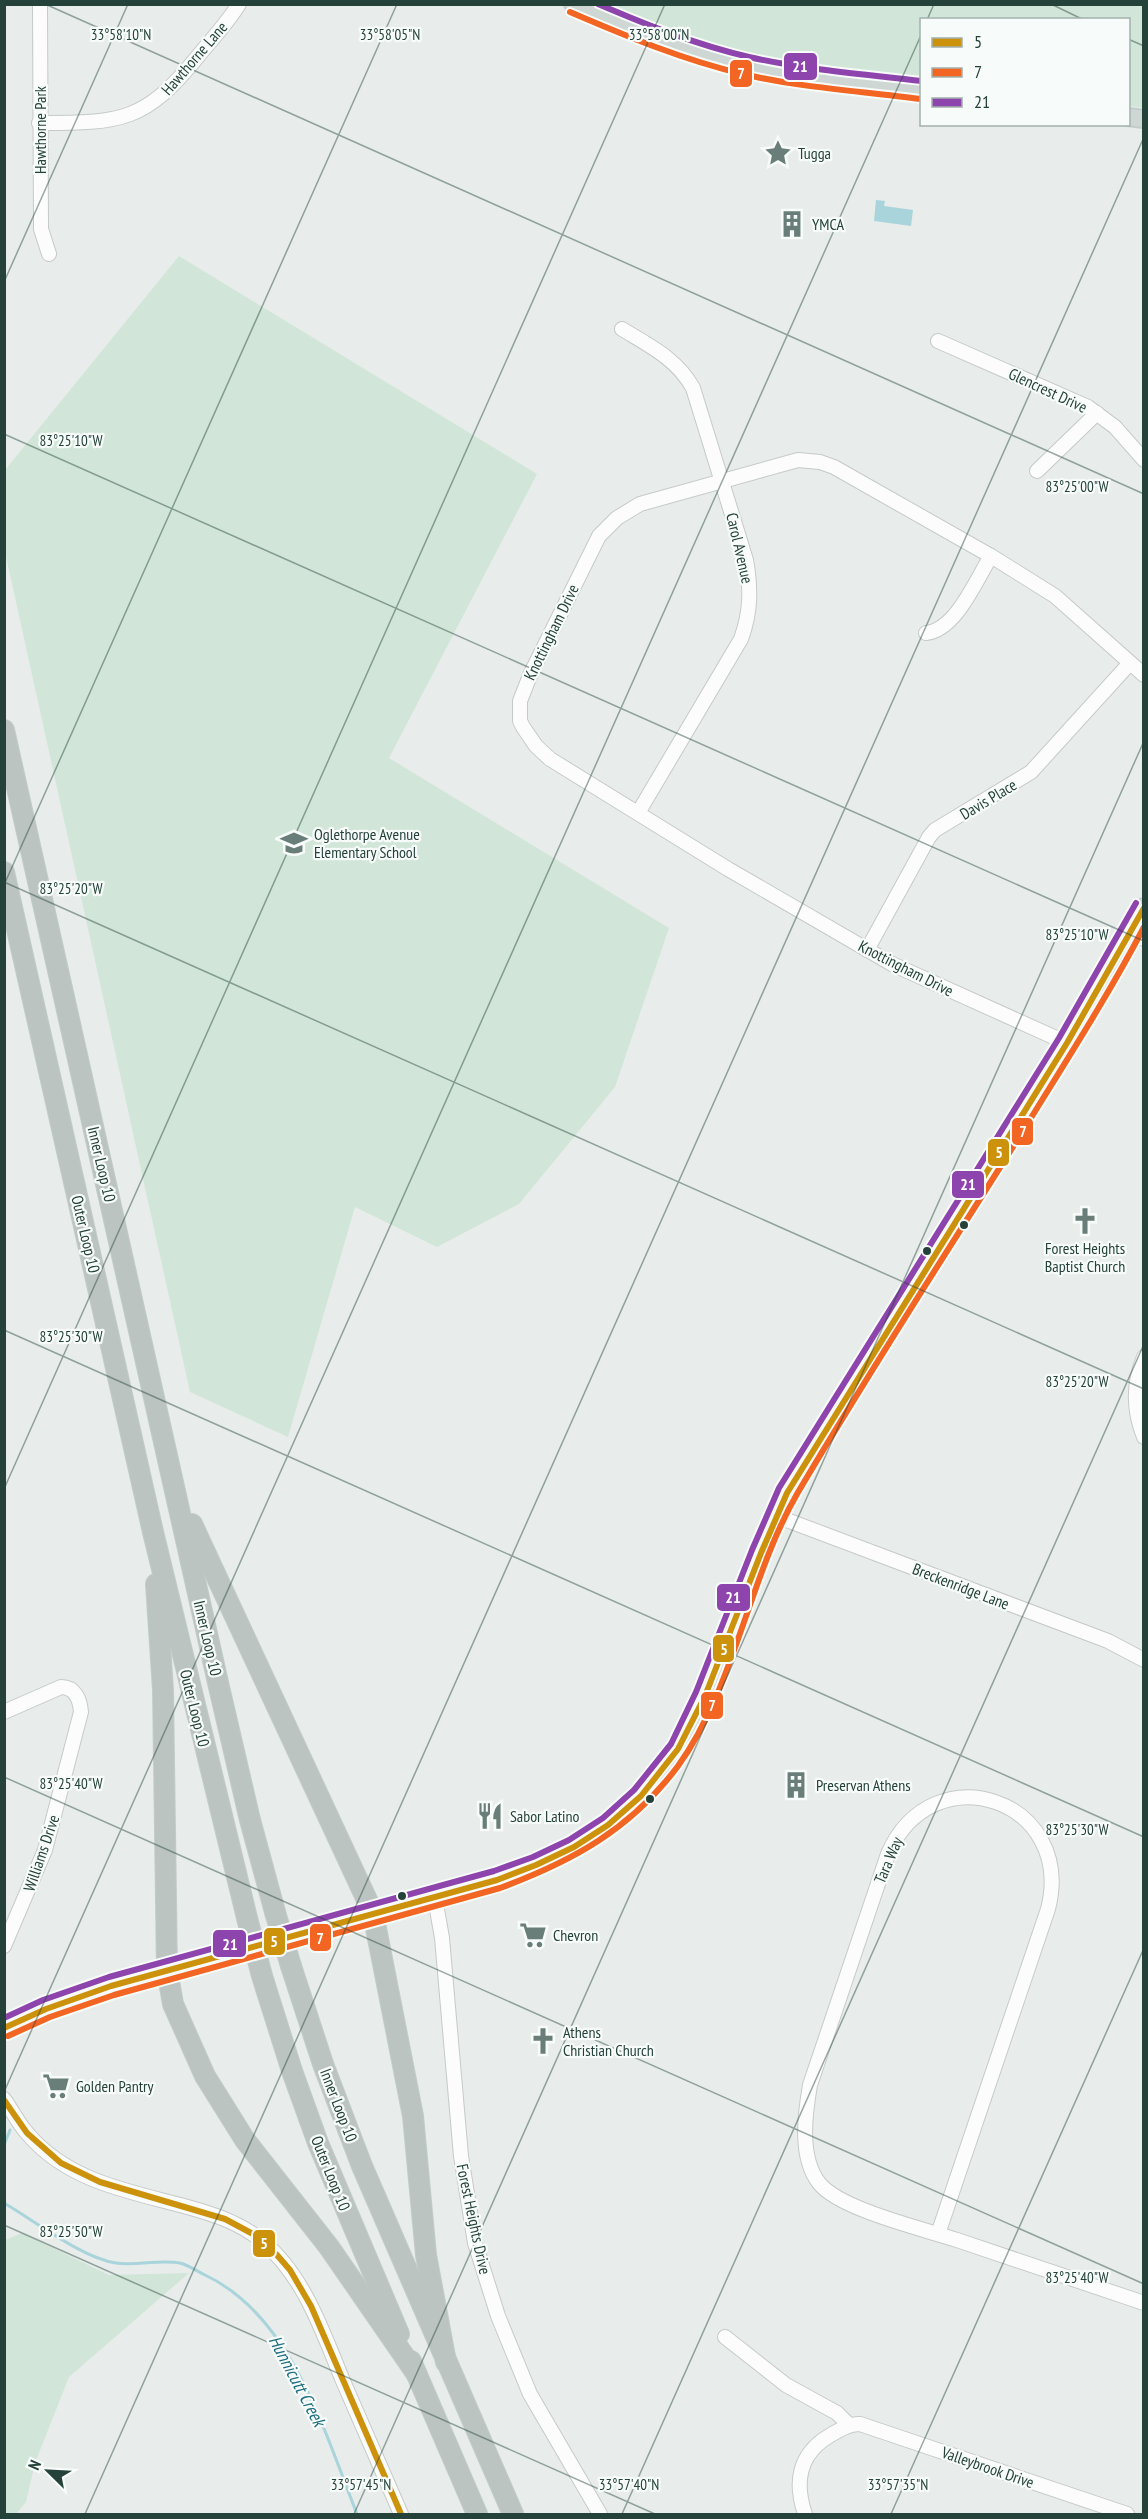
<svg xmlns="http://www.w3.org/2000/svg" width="1148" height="2519" viewBox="0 0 1148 2519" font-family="'PT Sans Narrow',sans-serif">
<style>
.green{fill:#d1e6d8}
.water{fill:#a9d4db}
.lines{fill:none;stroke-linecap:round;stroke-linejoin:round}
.stream{stroke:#a9d4db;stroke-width:3}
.minor-casing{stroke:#c5cac8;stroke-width:16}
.major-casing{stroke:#c3ccc9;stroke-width:20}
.highway-casing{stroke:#c3ccc9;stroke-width:22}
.minor{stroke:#fcfcfc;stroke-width:14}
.major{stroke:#cfd7d5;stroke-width:16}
.highway{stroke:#bcc4c2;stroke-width:20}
.highway-bridge-casing{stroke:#c3ccc9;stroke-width:22;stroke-linecap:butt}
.highway-bridge{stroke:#bcc4c2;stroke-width:20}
.bus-1-casing{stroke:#f7fbf9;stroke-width:10}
.bus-2-casing{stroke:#f7fbf9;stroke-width:10}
.bus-3-casing{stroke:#f7fbf9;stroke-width:10}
.bus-1{stroke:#cd920c;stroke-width:6}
.bus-2{stroke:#f26522;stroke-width:6}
.bus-3{stroke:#8e44ad;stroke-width:6}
.ticks{fill:none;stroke:#24423a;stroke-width:1.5;stroke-opacity:0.45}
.bus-dot{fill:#24423a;stroke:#f7fbf9;stroke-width:2}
.labels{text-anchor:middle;stroke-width:4.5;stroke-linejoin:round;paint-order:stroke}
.street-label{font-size:16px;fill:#24423a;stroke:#f7fbf9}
.poi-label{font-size:16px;fill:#24423a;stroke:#f7fbf9;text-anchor:start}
.water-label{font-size:18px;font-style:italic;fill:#1c6f80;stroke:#f7fbf9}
.ticks-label{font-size:15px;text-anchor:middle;fill:#24423a;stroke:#f7fbf9;stroke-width:4.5;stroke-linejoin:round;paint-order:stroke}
.line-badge{stroke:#f7fbf9;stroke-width:2}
.badge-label{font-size:16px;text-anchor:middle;font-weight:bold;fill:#fff}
</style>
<rect width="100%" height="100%" fill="#e8edeb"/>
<g class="green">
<path d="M600 5H1143V108L1129 106 1128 20H922L921 79C855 70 786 65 721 48 680 36 640 21 600 5Z"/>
<polygon points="179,256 537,474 389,758 669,928 615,1087 519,1204 437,1247 355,1207 288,1437 190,1392 5,552 5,470"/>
<polygon points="22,2233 109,2275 189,2273 69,2377 35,2463 26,2502 16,2514 5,2514 5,2240"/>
</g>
<polygon class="water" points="876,200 885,201 884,206 913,210 911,226 874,221"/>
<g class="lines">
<g class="stream">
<polyline points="4,2145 10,2130"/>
<path d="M4 2203C35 2221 82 2258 116 2263 137 2266 160 2259 180 2263 188 2265 197 2271 205 2275 292 2316 324 2431 357 2514"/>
</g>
<defs>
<g id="minor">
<polyline points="40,4 41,229 49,254"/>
<path d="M39 123C122 123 145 122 199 55 212 39 228 22 239 4"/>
<path d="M622 329C650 346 677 359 693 388L746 560C751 588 751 612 741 639L638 813"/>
<polyline points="938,341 1088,407 1115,427 1144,460"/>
<polyline points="1037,471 1097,413"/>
<path d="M926 633C956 630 976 580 991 556"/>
<polyline points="1133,929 1144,939"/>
<polyline points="867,950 929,837 935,830 1031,772 1130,663"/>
<polyline points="1067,1043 892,964 728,869 550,759 536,746 523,727 520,721 520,701 531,673 599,536 617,518 640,504 798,460 820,462 834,467 991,556 1055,596 1144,675"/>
<path d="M1144 1357C1133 1384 1133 1410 1144 1437"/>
<polyline points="776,1516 1108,1641 1144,1660"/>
<path d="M4 1712 61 1687C75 1687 80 1699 81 1712L45 1850 4 1946"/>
<polyline points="435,1898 442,1938 461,2156 475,2243 498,2316 530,2394 600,2514"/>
<path d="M4 2099C12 2110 18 2123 27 2133 67 2181 128 2191 184 2206 213 2214 239 2222 262 2241 304 2275 323 2333 343 2381 363 2426 382 2470 401 2514"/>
<path d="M938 2234 1048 1909C1076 1800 933 1751 888 1854L810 2085C805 2114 799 2157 819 2183 839 2209 923 2229 957 2240 1019 2261 1081 2282 1144 2303"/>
<polyline points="725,2337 786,2385 837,2413 849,2425"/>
<path d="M805 2514C794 2482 799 2454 829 2436 839 2430 849 2424 860 2424L1127 2514"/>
</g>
<g id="major">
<path d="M573 4C623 25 671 45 723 60 787 78 856 81 922 90"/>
<polyline points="1128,117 1144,119"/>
<path d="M4 2028C60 1999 118 1984 178 1967 243 1949 307 1931 372 1914 487 1883 596 1866 670 1761 693 1729 707 1691 721 1655 742 1600 762 1546 787 1493L1067 1043 1123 947 1144 907"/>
</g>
<g id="highway">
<polyline points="4,730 219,1687 250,1820 275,1912"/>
<polyline points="4,872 153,1532 247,1918"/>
<polyline points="192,1524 373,1913 413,2116 426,2255 446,2362"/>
<polyline points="156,1584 163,1690 167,1970 173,2004 205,2076 245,2140 329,2247 416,2373"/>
<polyline points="291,1966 323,2064 362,2166 513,2514"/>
<polyline points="262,1976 292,2071 318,2143 399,2334"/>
<polyline points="411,2361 477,2514"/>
</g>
</defs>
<use href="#minor" class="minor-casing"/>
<use href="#major" class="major-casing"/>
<use href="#highway" class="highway-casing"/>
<use href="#minor" class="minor"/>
<use href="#major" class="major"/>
<use href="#highway" class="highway"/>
<defs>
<g id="highway-bridge">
<polyline points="275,1912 291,1966"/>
<polyline points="247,1918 262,1976"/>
</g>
</defs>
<use href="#highway-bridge" class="highway-bridge-casing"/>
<use href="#highway-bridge" class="highway-bridge"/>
<defs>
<g id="bus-1">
<polyline points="4,2028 46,2009 111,1986 497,1880 536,1865 574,1847 608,1825 641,1796 678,1749 705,1696 761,1553 787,1493 1067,1043 1144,908"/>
<polyline points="4,2100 27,2133 61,2163 100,2182 225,2219 253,2234 277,2255 290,2270 311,2306 401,2514"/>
</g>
<g id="bus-2">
<path d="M570 12C626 36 683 60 743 74 801 88 862 91 921 99"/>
<path d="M8 2036 50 2017 114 1995 500 1888C573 1861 631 1829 678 1766 734 1689 749 1577 797 1494 870 1370 949 1249 1026 1126 1066 1061 1108 996 1144 927"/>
</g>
<g id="bus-3">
<path d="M598 4C647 25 697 45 749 57 806 70 864 74 922 81"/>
<polyline points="4,2018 43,2000 109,1977 494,1871 533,1857 569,1840 603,1818 634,1790 671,1744 696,1692 752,1550 779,1488 1059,1038 1136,903"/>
</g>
</defs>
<use href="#bus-1" class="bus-1-casing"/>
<use href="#bus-2" class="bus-2-casing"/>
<use href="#bus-3" class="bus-3-casing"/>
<use href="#bus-1" class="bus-1"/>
<use href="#bus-2" class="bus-2"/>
<use href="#bus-3" class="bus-3"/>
</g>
<path class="ticks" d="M45 4 1144 494M1051 4 1084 20M927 20 934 4M1128 39 1144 46M4 282 128 4M4 434 1144 941M4 882 1144 1389M4 885 397 4M4 1330 1144 1837M4 1489 665 4M4 1777 1144 2284M4 2092 922 33M4 2225 655 2514M85 2514 1144 137M354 2514 1144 741M622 2514 1144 1344M891 2514 1144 1948"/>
<defs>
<symbol id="sight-bare" viewBox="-9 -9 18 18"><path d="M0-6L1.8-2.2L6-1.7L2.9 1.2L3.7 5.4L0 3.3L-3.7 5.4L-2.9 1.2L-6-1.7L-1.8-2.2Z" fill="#697e78" stroke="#f7fbf9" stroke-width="2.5" paint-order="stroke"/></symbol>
<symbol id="building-bare" viewBox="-9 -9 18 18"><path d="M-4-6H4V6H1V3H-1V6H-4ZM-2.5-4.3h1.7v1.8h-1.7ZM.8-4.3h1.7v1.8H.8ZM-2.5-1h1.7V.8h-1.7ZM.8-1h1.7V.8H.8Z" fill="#697e78" stroke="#f7fbf9" stroke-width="2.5" paint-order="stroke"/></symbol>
<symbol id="school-bare" viewBox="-9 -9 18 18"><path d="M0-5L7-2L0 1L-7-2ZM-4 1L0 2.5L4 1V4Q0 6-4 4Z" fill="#697e78" stroke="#f7fbf9" stroke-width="2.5" paint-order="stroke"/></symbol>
<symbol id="church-bare" viewBox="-9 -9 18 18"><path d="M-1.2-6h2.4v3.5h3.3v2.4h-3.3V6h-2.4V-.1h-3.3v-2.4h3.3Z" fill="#697e78" stroke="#f7fbf9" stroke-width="2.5" paint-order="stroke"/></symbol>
<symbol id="restaurant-bare" viewBox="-9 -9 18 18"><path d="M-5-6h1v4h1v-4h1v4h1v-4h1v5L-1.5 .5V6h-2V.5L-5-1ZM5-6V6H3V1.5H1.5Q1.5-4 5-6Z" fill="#697e78" stroke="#f7fbf9" stroke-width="2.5" paint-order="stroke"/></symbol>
<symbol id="supermarket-bare" viewBox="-9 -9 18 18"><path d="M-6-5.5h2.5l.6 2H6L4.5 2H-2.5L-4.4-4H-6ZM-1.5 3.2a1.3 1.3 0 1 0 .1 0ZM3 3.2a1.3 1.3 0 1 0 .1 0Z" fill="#697e78" stroke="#f7fbf9" stroke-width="2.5" paint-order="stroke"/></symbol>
</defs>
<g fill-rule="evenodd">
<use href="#sight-bare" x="759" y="134" width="38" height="38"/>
<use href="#building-bare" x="773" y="205" width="38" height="38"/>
<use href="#school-bare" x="275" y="824" width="38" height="38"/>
<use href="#church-bare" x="1066" y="1202" width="38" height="38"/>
<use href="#building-bare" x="777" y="1766" width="38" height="38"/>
<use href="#restaurant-bare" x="471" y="1797" width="38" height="38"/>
<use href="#supermarket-bare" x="514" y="1916" width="38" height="38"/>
<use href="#church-bare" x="524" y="2022" width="38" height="38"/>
<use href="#supermarket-bare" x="37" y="2067" width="38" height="38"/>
</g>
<g class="bus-dot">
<circle cx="964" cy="1225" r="5"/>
<circle cx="927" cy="1251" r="5"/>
<circle cx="650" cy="1799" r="5"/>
<circle cx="402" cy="1896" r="5"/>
</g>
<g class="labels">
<g class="street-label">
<text transform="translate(194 58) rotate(-49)" y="6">Hawthorne Lane</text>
<text transform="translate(40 130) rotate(-90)" y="6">Hawthorne Park</text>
<text transform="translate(1048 390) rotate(25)" y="6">Glencrest Drive</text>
<text transform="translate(740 548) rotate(77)" y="6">Carol Avenue</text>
<text transform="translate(551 632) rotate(-64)" y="6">Knottingham Drive</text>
<text transform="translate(988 799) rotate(-31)" y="6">Davis Place</text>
<text transform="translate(906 968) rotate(27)" y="6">Knottingham Drive</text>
<text transform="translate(102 1164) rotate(77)" y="6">Inner Loop 10</text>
<text transform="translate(86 1234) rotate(77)" y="6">Outer Loop 10</text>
<text transform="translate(961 1586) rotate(21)" y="6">Breckenridge Lane</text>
<text transform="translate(208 1638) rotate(77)" y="6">Inner Loop 10</text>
<text transform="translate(195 1708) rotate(76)" y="6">Outer Loop 10</text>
<text transform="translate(41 1853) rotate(-71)" y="6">Williams Drive</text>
<text transform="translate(888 1860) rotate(-67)" y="6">Tara Way</text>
<text transform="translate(339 2105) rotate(69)" y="6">Inner Loop 10</text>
<text transform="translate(331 2173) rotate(68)" y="6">Outer Loop 10</text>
<text transform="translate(474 2219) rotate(78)" y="6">Forest Heights Drive</text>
<text transform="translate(988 2467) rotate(19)" y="6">Valleybrook Drive</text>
</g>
<g class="poi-label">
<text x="798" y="159">Tugga</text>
<text x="812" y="230">YMCA</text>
<text x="314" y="840">Oglethorpe Avenue<tspan x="314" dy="18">Elementary School</tspan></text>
<text x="1085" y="1254" text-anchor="middle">Forest Heights<tspan x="1085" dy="18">Baptist Church</tspan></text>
<text x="816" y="1791">Preservan Athens</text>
<text x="510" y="1822">Sabor Latino</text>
<text x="553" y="1941">Chevron</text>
<text x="563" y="2038">Athens<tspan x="563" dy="18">Christian Church</tspan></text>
<text x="76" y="2092">Golden Pantry</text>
</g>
<g class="water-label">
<text transform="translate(297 2381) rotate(62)" y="6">Hunnicutt Creek</text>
</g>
</g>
<g class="ticks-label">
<text x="121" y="40">33°58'10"N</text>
<text x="390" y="40">33°58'05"N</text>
<text x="659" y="40">33°58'00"N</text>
<text x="71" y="446">83°25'10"W</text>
<text x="1077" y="492">83°25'00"W</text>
<text x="71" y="894">83°25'20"W</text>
<text x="1077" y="940">83°25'10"W</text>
<text x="71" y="1342">83°25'30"W</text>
<text x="1077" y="1387">83°25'20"W</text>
<text x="71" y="1789">83°25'40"W</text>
<text x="1077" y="1835">83°25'30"W</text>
<text x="71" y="2237">83°25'50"W</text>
<text x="1077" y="2283">83°25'40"W</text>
<text x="361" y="2490">33°57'45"N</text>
<text x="629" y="2490">33°57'40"N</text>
<text x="898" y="2490">33°57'35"N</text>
</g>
<g class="line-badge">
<rect x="783" y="52" width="35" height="29" rx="6" fill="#8e44ad"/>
<rect x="729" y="59" width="24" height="29" rx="6" fill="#f26522"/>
<rect x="1011" y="1117" width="23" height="29" rx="6" fill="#f26522"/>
<rect x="987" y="1138" width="23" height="29" rx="6" fill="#cd920c"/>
<rect x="951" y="1170" width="34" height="29" rx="6" fill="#8e44ad"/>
<rect x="716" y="1583" width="35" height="29" rx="6" fill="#8e44ad"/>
<rect x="712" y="1634" width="23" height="29" rx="6" fill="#cd920c"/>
<rect x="700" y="1691" width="24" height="29" rx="6" fill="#f26522"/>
<rect x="309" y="1923" width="23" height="29" rx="6" fill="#f26522"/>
<rect x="263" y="1927" width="23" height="29" rx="6" fill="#cd920c"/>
<rect x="212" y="1929" width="35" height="29" rx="6" fill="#8e44ad"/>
<rect x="252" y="2229" width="24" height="29" rx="6" fill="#cd920c"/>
</g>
<g class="badge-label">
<text x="800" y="72">21</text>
<text x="741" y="79">7</text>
<text x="1023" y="1137">7</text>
<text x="999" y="1158">5</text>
<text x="968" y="1190">21</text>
<text x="733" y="1603">21</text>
<text x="724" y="1655">5</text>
<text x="712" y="1711">7</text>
<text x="320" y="1944">7</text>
<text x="274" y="1947">5</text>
<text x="230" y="1950">21</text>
<text x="264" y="2249">5</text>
</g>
<rect width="1148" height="2519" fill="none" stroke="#24423a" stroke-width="12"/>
<rect x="920" y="18" width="210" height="108" fill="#f7fbf9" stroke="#a3b1ad" stroke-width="1.5"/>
<rect x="932" y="38" width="30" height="9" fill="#cd920c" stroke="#a3b1ad" stroke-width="1.5"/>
<text x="974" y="48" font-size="18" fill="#24423a">5</text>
<rect x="932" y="68" width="30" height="9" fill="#f26522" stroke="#a3b1ad" stroke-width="1.5"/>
<text x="974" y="78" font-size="18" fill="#24423a">7</text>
<rect x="932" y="98" width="30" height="9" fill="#8e44ad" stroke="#a3b1ad" stroke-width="1.5"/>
<text x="974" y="108" font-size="18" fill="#24423a">21</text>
<g transform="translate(48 2471) rotate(294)" stroke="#f7fbf9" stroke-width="4.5" paint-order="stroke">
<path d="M0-4.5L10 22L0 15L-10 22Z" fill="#24423a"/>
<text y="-9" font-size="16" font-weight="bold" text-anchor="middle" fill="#24423a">N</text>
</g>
</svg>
